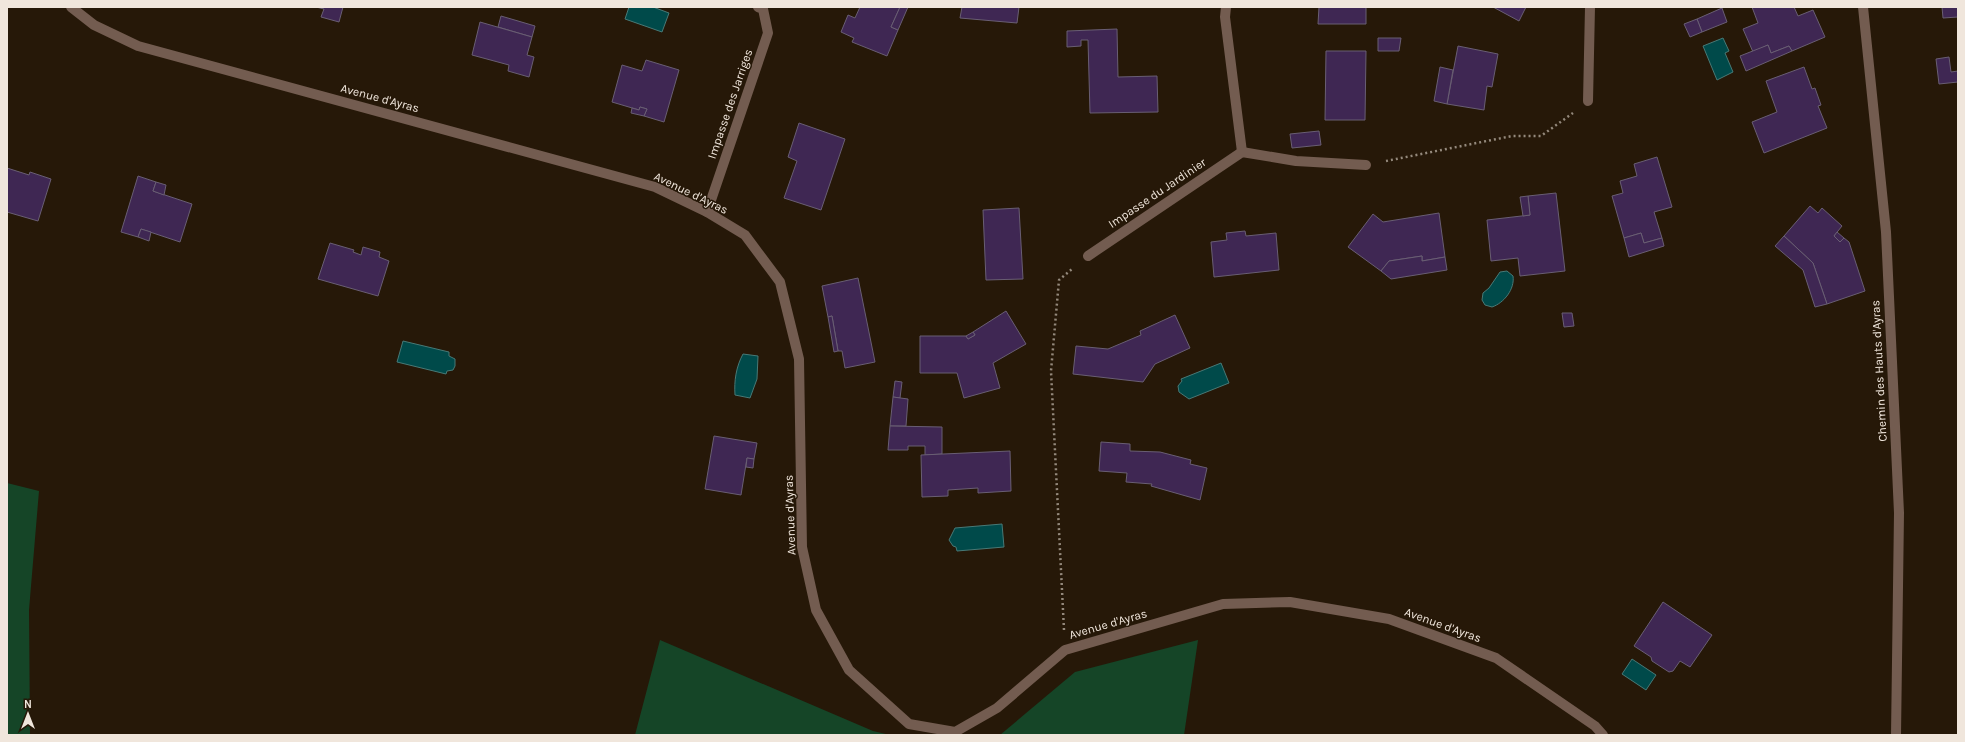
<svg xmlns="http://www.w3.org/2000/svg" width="1965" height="742" viewBox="0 0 1965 742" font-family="Karla,sans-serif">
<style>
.green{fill:#154527}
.water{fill:#004a4a;stroke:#487976}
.building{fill:#3f2753;stroke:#695e73}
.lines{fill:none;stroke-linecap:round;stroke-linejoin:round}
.path{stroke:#94897c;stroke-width:2.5;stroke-dasharray:2 3;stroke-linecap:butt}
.lane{stroke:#735c50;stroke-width:10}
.street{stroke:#735c50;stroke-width:10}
.labels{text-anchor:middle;stroke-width:3;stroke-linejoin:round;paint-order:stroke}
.street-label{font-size:12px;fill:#f0e6dc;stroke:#261808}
</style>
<rect width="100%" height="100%" fill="#261808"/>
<g class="green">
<polygon points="7,483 39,491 29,610 30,735 7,735"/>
<polygon points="660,640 873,731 890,735 635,735"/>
<polygon points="1198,640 1184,735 1000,735 1075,672"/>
</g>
<g class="water">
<polygon points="629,7 653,7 669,13 662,32 625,19"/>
<polygon points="1723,38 1729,51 1725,53 1733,72 1717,80 1703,46"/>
<path d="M1507 271 1513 276C1515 289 1504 303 1492 307L1485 305 1482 300 1483 293 1489 288 1500 272Z"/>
<polygon points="403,341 449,352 449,356 455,359 455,366 453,370 447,371 446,374 397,362"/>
<path d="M743 354 758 356 757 379 750 398 735 395C734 381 736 367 743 354Z"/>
<polygon points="1221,363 1229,383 1189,399 1179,392 1178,386 1182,381 1181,379"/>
<polygon points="1002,524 1004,547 957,551 956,547 953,546 949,540 955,528"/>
<polygon points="1632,659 1656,675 1646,690 1622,674"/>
</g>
<g class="building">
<polygon points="316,7 343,7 339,22 321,17 324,9"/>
<polygon points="860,7 900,7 891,27 898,30 887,56 852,42 854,38 841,32 848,15 855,18"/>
<polygon points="900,7 908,7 898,30 891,27"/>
<polygon points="962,7 1019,7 1017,23 960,18"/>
<polygon points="1319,7 1366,7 1366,24 1318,24"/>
<polygon points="1493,7 1526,7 1519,21"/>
<polygon points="1752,7 1794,7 1798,16 1813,10 1825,37 1792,51 1789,46 1771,53 1768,45 1753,52 1743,29 1758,23"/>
<polygon points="1942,7 1958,7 1958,17 1943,18"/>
<polygon points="1722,8 1727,22 1702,32 1697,19"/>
<polygon points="501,16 535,26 532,37 498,27"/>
<polygon points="1697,19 1702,32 1690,37 1684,24"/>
<polygon points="480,22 532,37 527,55 534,57 529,77 508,71 509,65 472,55"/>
<polygon points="1117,29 1118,77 1157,76 1158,112 1090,113 1088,40 1081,40 1081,46 1067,47 1067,31"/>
<polygon points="1378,38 1401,38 1399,51 1378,51"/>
<polygon points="1768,45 1771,53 1789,46 1792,51 1746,71 1740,56"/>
<polygon points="1458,46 1498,54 1492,87 1487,86 1484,110 1447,104"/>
<polygon points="1326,51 1366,51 1365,120 1325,120"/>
<polygon points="1949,57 1951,72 1958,71 1958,82 1939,84 1936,59"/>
<polygon points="646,60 679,70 664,122 644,116 647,109 640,107 639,110 612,102 622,65 642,71"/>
<polygon points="1440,67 1453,70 1447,104 1434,101"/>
<polygon points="1804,67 1812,89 1815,88 1821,105 1818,106 1827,128 1764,153 1752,122 1777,112 1766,81"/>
<polygon points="640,107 647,109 644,116 631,113 632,108 639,110"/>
<polygon points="799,123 845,139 821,210 784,198 797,161 788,157"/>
<polygon points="1319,131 1321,145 1292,148 1290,134"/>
<polygon points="1657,157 1672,207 1654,212 1662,238 1644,243 1641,233 1624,238 1612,196 1623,193 1620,181 1637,176 1634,164"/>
<polygon points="7,168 29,175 30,172 51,179 38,221 7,212"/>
<polygon points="138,176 156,182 153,191 192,204 180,242 141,229 138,237 121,232"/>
<polygon points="156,182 166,185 164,195 153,191"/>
<polygon points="1556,193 1565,271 1520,276 1518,258 1491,261 1487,220 1530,215 1528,196"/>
<polygon points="1528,196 1530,215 1523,216 1520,197"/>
<polygon points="1810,206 1818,213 1822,208 1842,226 1834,236 1840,242 1844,238 1849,242 1865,291 1827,304 1813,263 1784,236"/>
<polygon points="1019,208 1023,279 986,280 983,210"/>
<polygon points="1439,213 1445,257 1422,261 1422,256 1389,261 1381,271 1348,247 1373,214 1383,222"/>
<polygon points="141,229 151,232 149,241 138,237"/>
<polygon points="1245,231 1246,236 1276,233 1279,270 1214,277 1211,242 1227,240 1226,233"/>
<polygon points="1837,232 1844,238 1840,242 1834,236"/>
<polygon points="1641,233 1644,243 1662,238 1664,246 1629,257 1624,238"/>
<polygon points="1784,236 1813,263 1827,304 1815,307 1803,270 1775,246"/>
<polygon points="330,243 354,250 353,252 361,255 363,247 380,252 379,257 389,261 378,296 318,279"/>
<polygon points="1422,256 1422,261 1445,257 1447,270 1391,279 1381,271 1389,261"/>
<polygon points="858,278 875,362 845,368 842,351 838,351 832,316 828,317 822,286"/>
<polygon points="1006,311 1026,344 993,363 1000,388 964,398 957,373 920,373 920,336 966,336 968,339 975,335 973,332"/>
<polygon points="1562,313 1572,313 1574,326 1564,327"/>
<polygon points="1175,315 1190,348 1155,364 1143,382 1073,374 1076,346 1108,349 1141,335 1140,331"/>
<polygon points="832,316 838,351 834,352 828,317"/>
<polygon points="973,332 975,335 968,339 966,336"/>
<polygon points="895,381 902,382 900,398 893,397"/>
<polygon points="893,397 908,399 906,426 890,426"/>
<polygon points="890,426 942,427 942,454 925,455 925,446 908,446 908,450 888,450"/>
<polygon points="714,436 757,443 754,459 747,458 741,495 705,489"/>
<polygon points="1101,442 1130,444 1130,451 1160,452 1191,460 1190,464 1207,468 1200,500 1151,486 1152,484 1126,482 1127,473 1099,471"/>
<polygon points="1010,451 1011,491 978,493 978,488 948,490 948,496 922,497 921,455"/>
<polygon points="747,458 754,459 753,468 746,467"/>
<polygon points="1663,602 1712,635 1690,667 1680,661 1673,671 1669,672 1652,661 1651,657 1634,646"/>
</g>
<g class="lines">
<g class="path">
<polyline points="1386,161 1512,136 1541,136 1573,113"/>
<polyline points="1064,630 1051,371 1059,280 1072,269"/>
</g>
<polyline class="lane" points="707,212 768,33 763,9 758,7"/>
<g class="street">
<polyline points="71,7 94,25 138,46 655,187 707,212 745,235 780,282 799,359 802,547 816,610 849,670 909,724 955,732 997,708 1065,650 1223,604 1290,602 1389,619 1496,658 1595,726 1603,735"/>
<polyline points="1226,7 1225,17 1242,152"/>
<polyline points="1863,7 1886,232 1899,513 1896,735"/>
<polyline points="1588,101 1590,7"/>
<polyline points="1088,256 1242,152 1296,161 1366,165"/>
</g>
</g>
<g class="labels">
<g class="street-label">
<text transform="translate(380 98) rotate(15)" y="4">Avenue d'Ayras</text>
<text transform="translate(730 104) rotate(-71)" y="4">Impasse des Jarriges</text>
<text transform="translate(691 193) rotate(26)" y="4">Avenue d'Ayras</text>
<text transform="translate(1157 193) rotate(-34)" y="4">Impasse du Jardinier</text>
<text transform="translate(1879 371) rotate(-93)" y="4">Chemin des Hauts d'Ayras</text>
<text transform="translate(790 515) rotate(-92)" y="4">Avenue d'Ayras</text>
<text transform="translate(1108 624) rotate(-16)" y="4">Avenue d'Ayras</text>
<text transform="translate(1443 625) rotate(20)" y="4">Avenue d'Ayras</text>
</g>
</g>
<rect width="1965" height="742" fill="none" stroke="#f0e6dc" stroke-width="16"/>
<g transform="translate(28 714)" stroke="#261808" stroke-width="3" paint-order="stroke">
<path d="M0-3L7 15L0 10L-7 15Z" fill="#f0e6dc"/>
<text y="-6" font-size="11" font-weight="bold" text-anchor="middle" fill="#f0e6dc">N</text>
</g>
</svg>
